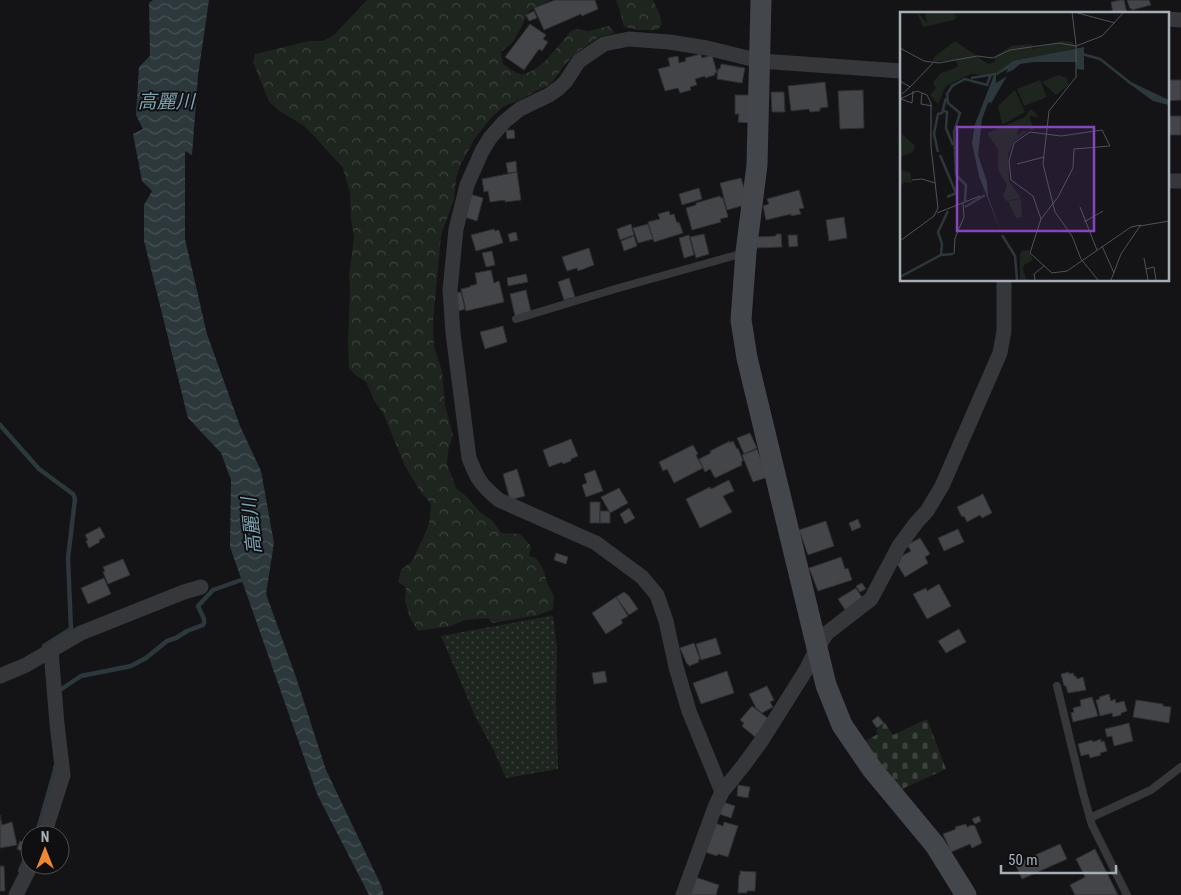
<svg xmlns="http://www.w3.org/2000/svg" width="1181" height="895" viewBox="0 0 1181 895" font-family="'Roboto Condensed','Noto Sans JP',sans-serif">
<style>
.forest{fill:url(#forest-crowns)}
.cemetery{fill:url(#cemetery-stones)}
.park{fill:url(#park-dots)}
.water{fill:url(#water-waves)}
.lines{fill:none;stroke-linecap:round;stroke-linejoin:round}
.stream{stroke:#2c383b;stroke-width:4.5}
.building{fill:#434549;stroke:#2e2f32}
.lane{stroke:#35373b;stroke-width:8}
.street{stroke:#35373b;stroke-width:15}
.secondary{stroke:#43464b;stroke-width:21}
.labels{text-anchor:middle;stroke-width:4;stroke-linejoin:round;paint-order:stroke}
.water-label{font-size:19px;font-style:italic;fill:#7da4b1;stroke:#0f0f11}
.inset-river{fill:none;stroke:#2c383b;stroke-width:2.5}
.inset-road{fill:none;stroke:#4e5256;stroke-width:1}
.view{fill:#8446bd;fill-opacity:0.15;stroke:#8446bd;stroke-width:2.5}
.inset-edge{fill:none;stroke:#a6aeb6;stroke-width:2.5}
</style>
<defs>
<pattern id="forest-crowns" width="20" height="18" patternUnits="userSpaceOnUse" patternTransform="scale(1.25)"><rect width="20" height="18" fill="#1e251e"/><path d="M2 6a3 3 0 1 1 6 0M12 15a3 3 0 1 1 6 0" fill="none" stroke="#3c423c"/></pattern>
<pattern id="cemetery-stones" width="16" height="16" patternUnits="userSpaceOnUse" patternTransform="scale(1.25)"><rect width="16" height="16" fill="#1e251e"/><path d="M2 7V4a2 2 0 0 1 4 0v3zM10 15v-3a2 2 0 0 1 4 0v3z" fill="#3c423c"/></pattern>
<pattern id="park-dots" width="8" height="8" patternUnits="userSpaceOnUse" patternTransform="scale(1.25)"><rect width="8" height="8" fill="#1e251e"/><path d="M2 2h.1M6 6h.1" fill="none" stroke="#3c423c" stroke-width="1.8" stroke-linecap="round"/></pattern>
<pattern id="water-waves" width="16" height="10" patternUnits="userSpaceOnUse" patternTransform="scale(1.25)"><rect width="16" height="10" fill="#2c383b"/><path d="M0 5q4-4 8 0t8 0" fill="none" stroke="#485255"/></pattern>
</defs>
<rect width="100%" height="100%" fill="#141416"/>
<g class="forest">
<path d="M367 0H551L542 4 529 11 521 28 513 42 501 52 503 64C508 67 514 73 520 74 539 75 559 44 571 31L577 29 589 31 609 26 615 33 599 37 579 51 566 63 551 84 534 92 520 100 504 106 491 118 475 138 460 166 456 178 454 200 441 235 433 323 434 347 442 371 445 405 453 435 448 451 447 464 456 488 467 497 481 513 493 521 501 533 520 534 531 546 529 556 536 558 543 569 547 582 554 597 553 609 539 615 492 623 488 618 465 620 451 626 418 631 410 618 405 600 406 587 398 582 401 570 412 561 423 538 429 524 431 504 420 491 405 466 383 413 374 400 366 382 355 375 349 368 348 342 350 289 349 276 354 237 351 219 350 193 343 168 314 136 304 126 278 110 269 102 253 62 255 54 309 41H323L335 34Z"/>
<polygon points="616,0 653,0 660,15 662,25 657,30 638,30 624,27 619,8"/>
</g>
<polygon class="cemetery" points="927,719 946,769 900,790 863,742 878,734 876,730 885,723 893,735"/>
<polygon class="park" points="553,616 557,649 556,701 558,769 506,778 493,749 476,718 441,636 544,617"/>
<polygon class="water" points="153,0 209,0 198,76 192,155 185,151 185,239 207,334 240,426 261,471 274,543 266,594 296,677 326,770 381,885 384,895 369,895 317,794 230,547 231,480 221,453 188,418 144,241 144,205 152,191 142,181 133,134 143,129 136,115 139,67 150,56 149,3"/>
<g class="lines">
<g class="stream">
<polyline points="0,425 39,469 73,494 75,499 68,558 71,629 44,646"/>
<polyline points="57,692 81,676 131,666 146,658 167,641 176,638 187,631 203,625 204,623 204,619 198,606 213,590 247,578"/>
<polyline points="35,835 39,826 55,770 55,767"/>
<polyline points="20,871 30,848"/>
</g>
</g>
<g class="building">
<polygon points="555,0 595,0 598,9 582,16 581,14 544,30 534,8"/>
<polygon points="1120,0 1124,0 1127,13 1113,14 1111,2"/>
<polygon points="1127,0 1149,0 1151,5 1132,10 1131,8 1130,9"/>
<polygon points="534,11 537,18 529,21 526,15"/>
<polygon points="530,24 546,35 543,39 548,42 542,51 539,49 524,70 505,57"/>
<polygon points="701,54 702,58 712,55 717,73 714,73 715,75 705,78 705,76 695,79 697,85 690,87 691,90 680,93 678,88 665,91 658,69 670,66 668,58 678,56 679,63 686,61 685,58"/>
<polygon points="721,64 745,68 742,83 717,79 718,69 720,69"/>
<polygon points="1167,80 1181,80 1181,100 1167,101"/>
<polygon points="825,82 828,107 820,108 820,111 810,112 809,109 791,111 788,86"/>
<polygon points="863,90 864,128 840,129 838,91"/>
<polygon points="771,92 784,92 785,112 772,112"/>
<polygon points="735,95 749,95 750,123 738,122 739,114 735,114"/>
<rect x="1167" y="116" width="14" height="19"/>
<polygon points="506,130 514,130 515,138 507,139"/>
<polygon points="516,161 517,172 508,173 506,163"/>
<polygon points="517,172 521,200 505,202 505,200 490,202 488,191 484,192 482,179"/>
<polygon points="741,178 746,194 745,205 727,210 720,183"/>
<polygon points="699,188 702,199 682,205 679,194"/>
<polygon points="799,190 804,208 799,209 801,214 791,216 791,214 766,220 763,206 769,204 767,199"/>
<polygon points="470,194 483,198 477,221 464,217"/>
<polygon points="720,196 721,198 723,198 728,217 720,219 721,222 692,230 686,208 696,205 696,203"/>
<polygon points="669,211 670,215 674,214 677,223 679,222 683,233 654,242 648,222 660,219 658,214"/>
<polygon points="844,217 847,238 829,241 826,220"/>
<polygon points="631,224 634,235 620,240 617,229"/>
<polygon points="648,224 653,239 638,243 633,228"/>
<polygon points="494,229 495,231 499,230 503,243 476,251 471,235"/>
<polygon points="516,232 518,240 510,242 508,234"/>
<polygon points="704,234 709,254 696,258 690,237"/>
<polygon points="776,234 781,234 782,247 757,248 756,237 776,236"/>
<polygon points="689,235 694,255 684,258 679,238"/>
<polygon points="788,235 797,235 798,246 789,247"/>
<polygon points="634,236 637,246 624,251 621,241"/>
<polygon points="589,248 594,265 578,271 577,268 567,271 562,257"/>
<polygon points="492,251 495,265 486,267 482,253"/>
<polygon points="491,270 494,283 499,281 504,302 466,311 461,289 470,287 470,286 477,284 475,273"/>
<polygon points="526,274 528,282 508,286 507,278"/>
<polygon points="569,278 575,297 564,300 558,282"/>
<polygon points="526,290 531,312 515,316 510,294"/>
<polygon points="461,292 465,309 459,311 455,293"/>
<polygon points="503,326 507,342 485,349 480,332"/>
<polygon points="750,433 757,448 744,454 737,438"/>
<polygon points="571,439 578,456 571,459 571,461 563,464 562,462 549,467 543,450"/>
<polygon points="730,441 730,443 733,441 737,449 738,448 743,461 741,462 742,465 715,478 710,469 705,472 699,459 711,453 710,451"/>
<polygon points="693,445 698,454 696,455 703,468 674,483 667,469 663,471 659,462"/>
<polygon points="757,449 768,477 753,482 742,455"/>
<polygon points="517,469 525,496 510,500 503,474"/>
<polygon points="595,470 603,491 586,497 582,485 587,483 584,474"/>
<polygon points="729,480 734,491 723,496 732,512 700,528 686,499 710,487 711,489"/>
<polygon points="619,488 628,503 610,513 601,497"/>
<polygon points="983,494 992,513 982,518 980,515 967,522 964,516 962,517 957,507"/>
<rect x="590" y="502" width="10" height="21"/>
<polygon points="629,508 635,518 625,524 620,514"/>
<polygon points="600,511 609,511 610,514 610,523 600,523"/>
<polygon points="858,519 861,527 852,531 849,523"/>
<polygon points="826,521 834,546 808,555 799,530"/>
<polygon points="100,527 105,537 99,540 100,542 89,548 86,541 88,540 85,535"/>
<polygon points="958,529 964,542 944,551 938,538"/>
<polygon points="920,538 930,554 925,557 928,563 905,577 897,564 900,562 899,561 901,559 900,557 911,551 907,545"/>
<polygon points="556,553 568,557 566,564 554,560"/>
<polygon points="841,557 845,569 848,568 852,580 818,591 809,568"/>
<polygon points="123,559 130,575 108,584 103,572 105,571 103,567"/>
<polygon points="104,578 111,594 88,604 81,588"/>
<polygon points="862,583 866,589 860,592 856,586"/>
<polygon points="939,584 951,606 927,619 913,594 926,588 927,591"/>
<polygon points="856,588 863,599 845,610 838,599"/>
<polygon points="624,592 629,596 638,609 629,615 616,597"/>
<polygon points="616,597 628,616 621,620 623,623 606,634 592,613"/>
<polygon points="959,629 966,642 946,653 938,641"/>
<polygon points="716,638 721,654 701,660 696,644"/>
<polygon points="694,643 700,659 698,660 699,662 689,666 688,664 687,664 680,648"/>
<polygon points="605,671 607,682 594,684 592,673"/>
<polygon points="727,671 734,693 701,704 693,683"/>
<polygon points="1069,672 1069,674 1073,673 1074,676 1076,676 1077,679 1083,677 1086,690 1068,693 1066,686 1064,686 1061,674"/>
<polygon points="767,686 774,700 770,702 773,707 762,713 756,708 749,694"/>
<polygon points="1109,694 1111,701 1115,699 1116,703 1124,701 1127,711 1121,713 1121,715 1113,717 1112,713 1100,716 1096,700 1100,699 1099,697"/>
<polygon points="1092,697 1098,716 1073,722 1071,713 1074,712 1073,708 1081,706 1080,700"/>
<polygon points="1136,700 1163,704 1163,706 1171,707 1169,723 1133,717"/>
<polygon points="752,706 769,719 755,737 742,726 744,723 740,720"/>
<polygon points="878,716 884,723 877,728 872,721"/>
<polygon points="1129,723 1133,741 1114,746 1112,736 1107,737 1105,729"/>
<polygon points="1101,739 1101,742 1104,741 1107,751 1100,753 1101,755 1090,758 1089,754 1081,756 1078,744 1092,740 1093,742"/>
<polygon points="738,785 750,787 748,798 737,796"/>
<polygon points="723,802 735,806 731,818 719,814"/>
<polygon points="0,815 2,825 12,822 17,845 0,848"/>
<polygon points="979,816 981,821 975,824 972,819"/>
<polygon points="724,822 738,826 728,857 718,854 717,856 705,852 715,823 723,826"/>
<polygon points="966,824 967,827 972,825 975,826 982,843 972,848 970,844 951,852 943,834 956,829 955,827"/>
<polygon points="20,841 28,845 24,852 17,849"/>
<polygon points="1060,844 1067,859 1022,879 1015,864"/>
<polygon points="1095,849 1118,895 1075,895 1070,885 1085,877 1076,859"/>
<polygon points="0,866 4,866 5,891 0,891"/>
<polygon points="740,871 756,872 755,891 747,891 747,893 738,893 739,875 740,875"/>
<polygon points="695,877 719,885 716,895 690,895"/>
</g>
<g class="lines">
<g class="lane">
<polyline points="516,319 615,289 744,253"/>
<polyline points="1057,686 1083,793 1092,825 1127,895"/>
<polyline points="1090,818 1151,790 1181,767"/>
</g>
<g class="street">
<polyline points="1167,19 1181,20"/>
<polyline points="1167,181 1181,181"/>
<polyline points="0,676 26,665 81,633 184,592 201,587"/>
<path d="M722 792 689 711 676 667 666 621 657 595 642 577 596 543 499 500C481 485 477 479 469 458L453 333 450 290 456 229 467 185 482 151 490 138 504 122 520 109 549 95 559 88 566 81 579 61 604 44 629 39 669 42 707 48 760 61 901 71"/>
<polyline points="44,835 63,775 57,724 51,651"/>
<polyline points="16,895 31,865"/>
<polyline points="683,895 715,807 722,792 743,766 762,740 806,670 817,648 827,633 871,599 899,546 916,523 927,511 942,486 1000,353 1004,331 1004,280"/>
</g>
<polyline class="secondary" points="761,0 757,165 746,252 741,320 747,358 826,685 842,725 872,769 935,845 966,895"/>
</g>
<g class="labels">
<g class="water-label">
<text x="166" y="108">高麗川</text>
<text transform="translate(251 526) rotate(-96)" y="7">高麗川</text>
</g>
</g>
<g transform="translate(900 12)">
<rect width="269" height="269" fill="#141416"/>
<path d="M55 29 88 52 95 50V44L111 34 131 32 133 37 162 29 172 30 176 36 115 51 97 64 71 62 46 74 38 92 30 83 36 76 33 70 41 61 58 55 56 48 33 50 34 45ZM131 97 139 105 129 104 134 118H130L127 113 118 117 117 124 123 119H128L114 129 108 142 109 169 121 186 106 189 103 183 107 174 98 158V138L87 121 125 105ZM2 122 15 134 13 140 2 144 0 155ZM129 238 133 248 124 253 123 257 126 267 132 268H120V242L122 239Z" fill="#1e251e"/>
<path d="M0 155 2 159 10 160 12 171 4 170 0 176Z" fill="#1e251e"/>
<path d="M121 187 122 205 116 206 108 189Z" fill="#1e251e"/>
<path d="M17 0 27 11 25 0H54L55 5 61 0 54 8 23 15ZM158 63 167 66 169 73 156 83 142 70ZM140 68 147 85 124 94 117 77ZM115 78 125 100 102 113 98 94Z" fill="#1e251e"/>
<path d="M184 35V58L177 57 176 50H134L120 52 113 58 106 61 108 57 96 63V71L107 64 89 95 91 90 88 91 82 107 78 143 87 170 88 184 103 226 79 164 72 131 75 112 94 63 113 49ZM233 71 269 88V93L253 89 230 72Z" fill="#2c383b"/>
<path class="inset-river" d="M182 42 200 47 233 73M71 66 96 62M42 98 47 100 46 116 53 133M38 140 34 122 38 102 42 101 46 86M40 143 56 181 47 185M56 163 54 120 60 101 48 91 47 82 52 74 65 67 87 73 91 62M56 163 66 173 65 189M65 195 85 183M102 223 115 244 117 268M41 243 42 232 38 220 48 199M0 265 41 243 53 242"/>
<path class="inset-road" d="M172 0 176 32V65L149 99 143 152 155 200 172 224 181 247 198 268M174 0 215 11M0 36 24 49 39 51 77 44 93 46 110 38 159 31 176 34 202 24 224 0M0 69 10 75 2 82M10 75 33 51M22 81 21 92 32 94M0 87 17 79 27 83 31 91V135L38 196 34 204 0 229M1 87 12 91 13 79M117 152 144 145M12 168 22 167 35 171M180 195 197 238M37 201 80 184M141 207 133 184 111 168 109 149 114 131 130 120 161 124 202 118 210 134 174 137 173 156 158 185 141 207 130 241 152 261 167 259 231 215 241 213M184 210 203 199M202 234 214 261M54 242 55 226 64 205 63 191M244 246 248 268M246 257 254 255 256 268M135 268 134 262 144 254M211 268 221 242 240 214 269 209"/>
<path class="view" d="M57 115H194V219H57Z"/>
<rect width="269" height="269" class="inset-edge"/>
</g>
<g transform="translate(45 850)"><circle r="24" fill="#0f0f11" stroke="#4b4f53"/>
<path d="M0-4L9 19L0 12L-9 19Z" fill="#f08732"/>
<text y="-8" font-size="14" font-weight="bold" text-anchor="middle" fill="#a6aeb6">N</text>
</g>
<path d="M1001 865v8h115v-8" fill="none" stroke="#a6aeb6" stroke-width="2.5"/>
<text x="1008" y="865" font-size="15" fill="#a6aeb6" stroke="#0f0f11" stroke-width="4" paint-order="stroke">50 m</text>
</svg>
